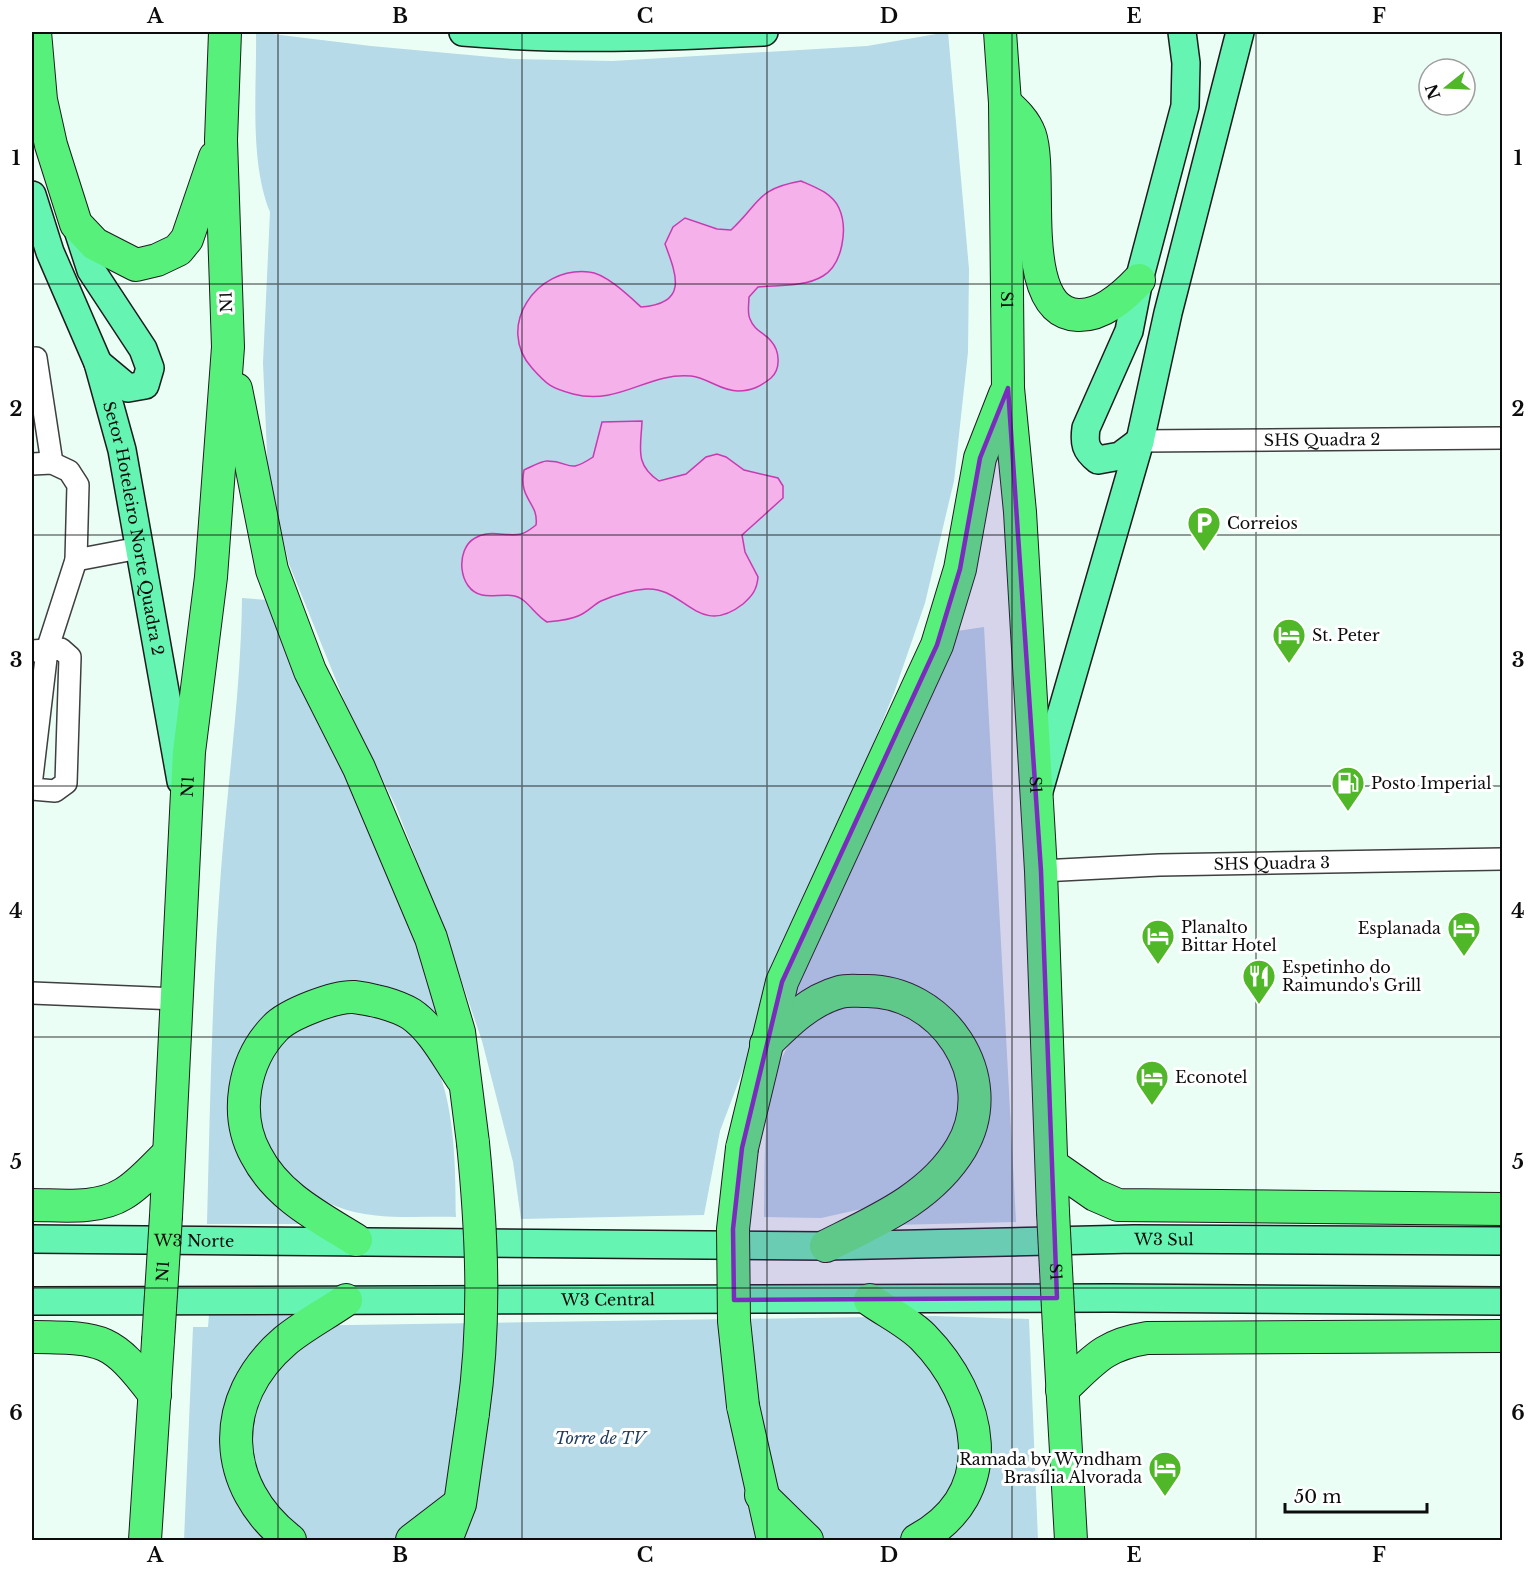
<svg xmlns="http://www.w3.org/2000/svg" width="1534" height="1572" viewBox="0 0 1534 1572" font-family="'Libre Baskerville',serif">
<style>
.green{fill:#b6dae7}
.water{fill:#f4b1ea;stroke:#c93ab0;stroke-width:1.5}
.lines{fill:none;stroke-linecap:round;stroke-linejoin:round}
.minor-casing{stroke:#3f3f3f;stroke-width:24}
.major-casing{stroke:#1d1d1d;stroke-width:30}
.highway-casing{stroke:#1d1d1d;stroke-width:34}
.minor{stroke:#fff;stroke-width:21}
.major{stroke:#65f4b1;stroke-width:27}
.highway{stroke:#57f07b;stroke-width:32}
.highway-bridge-casing{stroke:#1d1d1d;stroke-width:34;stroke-linecap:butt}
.highway-bridge{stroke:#57f07b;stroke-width:32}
.marked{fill:#7b2cbf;fill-opacity:0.2;stroke:#7b2cbf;stroke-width:4.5;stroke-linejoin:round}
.grid{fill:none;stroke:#0c0c0c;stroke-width:1.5;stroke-opacity:0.55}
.labels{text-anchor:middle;stroke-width:6;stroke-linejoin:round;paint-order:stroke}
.street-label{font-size:16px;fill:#0c0c0c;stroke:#fff}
.poi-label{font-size:16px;fill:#0c0c0c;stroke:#fff;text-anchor:start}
.park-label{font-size:16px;font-style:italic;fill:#1e3b61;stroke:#fff}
.neatline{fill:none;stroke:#0c0c0c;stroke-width:2}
.grid-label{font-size:20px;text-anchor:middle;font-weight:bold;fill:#0c0c0c}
</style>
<rect width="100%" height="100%" fill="#ebfef6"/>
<g class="green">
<path d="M256 32 371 46 514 59 612 61 867 46 948 32 969 269 968 352 954 481 925 603 894 693 788 951 720 1131 704 1215 521 1219 513 1162 482 1041 445 932 396 807 344 700 289 564 268 475 263 363 270 212C249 160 257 87 256 32Z"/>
<path d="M242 598 269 600 375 835 417 944 445 1026 324 987 232 1108 308 1224H207C210 1106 212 988 221 870 228 779 241 689 242 598Z"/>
<polygon points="984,627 1016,1222 893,1225 944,1193 980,1150 987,1114 939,1006 793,999 821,924 957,631"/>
<path d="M844 1006H880L910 1013 956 1060 964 1102 955 1129 934 1161 904 1188 866 1208 821 1218 764 1217C766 1165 759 1081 794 1038 807 1021 826 1014 844 1006Z"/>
<path d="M335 1014C356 1014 374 1015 394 1022 458 1046 455 1160 456 1217 418 1216 374 1221 338 1207 321 1200 287 1182 277 1167 251 1129 251 1074 282 1038 293 1025 319 1019 335 1014Z"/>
<polygon points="209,1314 296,1316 286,1326 934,1316 1029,1319 1038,1540 184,1540 193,1327 208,1327"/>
</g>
<g class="water">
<path d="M801 181C815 187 832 193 839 208 848 228 843 264 823 276 805 287 778 285 758 287L749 297C749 304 747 313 750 319 755 332 764 332 771 341 780 351 781 369 771 378 761 386 752 391 738 391 721 391 708 378 691 376 648 372 619 406 573 394 551 388 547 385 532 368 495 327 536 266 589 272 605 273 629 296 641 307 688 304 677 276 665 244L673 227 685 218 717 229 731 230C761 202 756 189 801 181Z"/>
<path d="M642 421C641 448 634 464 659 481L686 474 706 457 717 454 726 457 744 470 778 478 783 486V498L742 535 745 552 758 577C757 590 752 596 743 604 698 639 684 586 646 589 632 590 615 595 601 601 593 605 587 613 578 616 569 620 557 621 547 622 537 616 531 606 523 600 512 591 494 598 482 595 458 590 455 549 475 538 490 529 505 537 521 534 526 533 532 528 536 525 539 502 518 500 524 470 531 467 541 461 547 461 572 461 566 475 593 457L602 422Z"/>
</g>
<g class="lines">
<defs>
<g id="minor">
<polyline points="36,358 52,463"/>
<path id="s1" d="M1140 441 1502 438"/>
<polyline points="32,464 52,463 69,471 78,485 76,560 47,650 32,777"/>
<polyline points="76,560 139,548"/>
<polyline points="32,651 61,649 70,657 66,783 55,791 32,789"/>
<path id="s2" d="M1041 871 1159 865 1502 859"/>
<polyline points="32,993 177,999"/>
</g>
<g id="major">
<path d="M463 32C565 41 662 37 764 32"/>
<path id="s3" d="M32 195 50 252 98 363 122 450 181 781"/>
<polyline points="76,224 91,270 143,349 150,368 145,385 128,388 98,363"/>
<path d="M1140 441 1120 456 1098 460C1085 450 1084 443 1086 428L1129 331 1139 280 1185 106 1186 63 1182 32"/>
<polyline points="1039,791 1140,441 1168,313 1240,32"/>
<path id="s4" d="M32 1239 826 1246 1134 1239 1502 1241"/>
<path id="s5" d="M32 1301 1112 1298 1502 1301"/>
</g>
<g id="highway">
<polyline points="35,32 41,100 51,145 76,224 95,244 136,265 157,260 178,250 187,239 215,157"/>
<path id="s6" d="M1000 32 1005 103 1008 388 1020 512 1041 871 1053 1212"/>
<path d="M1005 103C1015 112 1025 121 1030 135 1044 176 1016 312 1078 315 1102 316 1123 297 1139 280"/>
<polyline points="236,389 272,570 310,671 359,768 431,938 459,1032 473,1143"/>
<path d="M766 1044C787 1023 810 1000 840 992 847 990 856 991 863 991 941 988 1003 1077 961 1148 931 1198 876 1221 826 1246"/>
<polyline points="742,1148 782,982 937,645 960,569 980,458 1005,394"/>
<polyline points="1052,1165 1095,1195 1118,1205 1502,1209"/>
<path d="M32 1205C61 1205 97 1210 123 1194 139 1185 154 1167 168 1154"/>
<path id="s7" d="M166 1216 189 752 211 577 228 347 221 140 225 32"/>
<path d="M356 1240C319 1217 277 1196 256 1155 234 1115 243 1061 275 1028 288 1014 335 996 354 997 372 999 396 1005 411 1014 433 1029 447 1057 462 1079"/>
<path d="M870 1300C887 1312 908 1322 923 1337 982 1397 1004 1493 917 1540"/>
<polyline points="1059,1328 1071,1540"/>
<path d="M32 1337C103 1338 111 1337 155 1395"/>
<path d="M1062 1390C1093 1361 1103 1345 1147 1338L1502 1336"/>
<polyline points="743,1406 773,1540"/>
<polyline points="761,1495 807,1540"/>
<polyline points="145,1540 158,1341"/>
<path d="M290 1540C221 1487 217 1399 285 1341 303 1326 326 1314 346 1300"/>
<polyline points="412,1540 459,1504"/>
<polyline points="446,1540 460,1504 473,1413"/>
</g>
</defs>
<use href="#minor" class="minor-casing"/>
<use href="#major" class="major-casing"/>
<use href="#highway" class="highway-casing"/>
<use href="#minor" class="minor"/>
<use href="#major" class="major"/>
<use href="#highway" class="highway"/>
<defs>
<g id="highway-bridge">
<path d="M473 1143C482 1234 486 1323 473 1413"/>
<polyline points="742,1148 733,1229 734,1321 743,1406"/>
<path id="s8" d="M1053 1212 1059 1328"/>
<path id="s9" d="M158 1341 166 1216"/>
</g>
</defs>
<use href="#highway-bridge" class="highway-bridge-casing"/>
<use href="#highway-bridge" class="highway-bridge"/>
</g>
<path class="marked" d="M1008 388 1041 871 1057 1298 734 1300 733 1229 742 1148 782 982 937 645 960 569 980 458Z"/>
<path class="grid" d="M278 32V1540M522 32V1540M767 32V1540M1012 32V1540M1256 32V1540M32 284H1502M32 535H1502M32 786H1502M32 1037H1502M32 1288H1502"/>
<defs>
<symbol id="parking-pin" viewBox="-11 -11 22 30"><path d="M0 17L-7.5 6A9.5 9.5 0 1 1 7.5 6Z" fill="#4fb728" stroke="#fff"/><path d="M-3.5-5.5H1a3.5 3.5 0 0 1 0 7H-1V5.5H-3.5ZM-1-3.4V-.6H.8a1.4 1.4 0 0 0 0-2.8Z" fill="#fff"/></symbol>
<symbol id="hotel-pin" viewBox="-11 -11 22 30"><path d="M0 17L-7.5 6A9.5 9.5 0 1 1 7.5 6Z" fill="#4fb728" stroke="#fff"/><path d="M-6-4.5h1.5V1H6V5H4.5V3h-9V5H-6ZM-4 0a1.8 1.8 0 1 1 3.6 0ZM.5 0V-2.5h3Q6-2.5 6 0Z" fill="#fff"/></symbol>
<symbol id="fuel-pin" viewBox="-11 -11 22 30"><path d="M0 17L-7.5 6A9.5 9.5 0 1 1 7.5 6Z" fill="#4fb728" stroke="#fff"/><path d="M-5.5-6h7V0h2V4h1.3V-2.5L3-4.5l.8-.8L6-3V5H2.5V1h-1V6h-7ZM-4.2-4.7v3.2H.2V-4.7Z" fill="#fff"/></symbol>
<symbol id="restaurant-pin" viewBox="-11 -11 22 30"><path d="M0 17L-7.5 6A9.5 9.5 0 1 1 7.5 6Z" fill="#4fb728" stroke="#fff"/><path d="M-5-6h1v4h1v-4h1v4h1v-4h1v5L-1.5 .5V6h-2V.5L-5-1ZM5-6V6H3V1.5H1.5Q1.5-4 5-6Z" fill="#fff"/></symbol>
</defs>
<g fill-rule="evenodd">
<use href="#parking-pin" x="1185" y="504" width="38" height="52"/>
<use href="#hotel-pin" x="1270" y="616" width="38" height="52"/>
<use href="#fuel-pin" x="1329" y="764" width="38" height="52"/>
<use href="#hotel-pin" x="1445" y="909" width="38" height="52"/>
<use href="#hotel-pin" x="1139" y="917" width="38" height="52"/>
<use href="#restaurant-pin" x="1240" y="957" width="38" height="52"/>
<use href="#hotel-pin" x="1133" y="1058" width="38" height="52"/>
<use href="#hotel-pin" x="1146" y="1449" width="38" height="52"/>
</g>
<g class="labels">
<g class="street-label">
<text dy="6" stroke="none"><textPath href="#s6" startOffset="268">S1</textPath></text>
<text transform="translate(226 302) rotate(-92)" y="6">N1</text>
<text dy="6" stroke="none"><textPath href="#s1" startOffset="182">SHS Quadra 2</textPath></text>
<text dy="6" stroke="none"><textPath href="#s3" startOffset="350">Setor Hoteleiro Norte Quadra 2</textPath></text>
<text dy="6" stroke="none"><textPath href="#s7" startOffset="430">N1</textPath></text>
<text dy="6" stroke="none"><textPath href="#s6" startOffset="754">S1</textPath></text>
<text dy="6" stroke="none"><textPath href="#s2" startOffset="231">SHS Quadra 3</textPath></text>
<text dy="6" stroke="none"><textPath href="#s4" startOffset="162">W3 Norte</textPath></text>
<text dy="6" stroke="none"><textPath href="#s4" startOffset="1132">W3 Sul</textPath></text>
<text dy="6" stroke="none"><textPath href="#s9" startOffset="70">N1</textPath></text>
<text dy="6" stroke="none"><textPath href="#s8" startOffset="60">S1</textPath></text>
<text dy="6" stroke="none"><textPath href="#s5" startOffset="576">W3 Central</textPath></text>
</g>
<g class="poi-label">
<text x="1227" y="529">Correios</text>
<text x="1312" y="641">St. Peter</text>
<text x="1371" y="789">Posto Imperial</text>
<text x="1181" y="933">Planalto<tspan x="1181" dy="18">Bittar Hotel</tspan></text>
<text x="1441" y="934" text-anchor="end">Esplanada</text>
<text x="1282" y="973">Espetinho do<tspan x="1282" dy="18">Raimundo's Grill</tspan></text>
<text x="1175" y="1083">Econotel</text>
<text x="1142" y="1465" text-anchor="end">Ramada by Wyndham<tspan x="1142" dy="18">Brasília Alvorada</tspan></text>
</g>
<g class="park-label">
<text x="600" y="1444">Torre de TV</text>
</g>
</g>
<rect width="1534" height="1572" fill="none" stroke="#ffffff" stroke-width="66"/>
<g transform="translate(1447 87) rotate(252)"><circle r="28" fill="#ffffff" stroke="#9e9e9e" stroke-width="1.5"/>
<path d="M0-4.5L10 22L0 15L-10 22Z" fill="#4fb728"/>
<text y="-9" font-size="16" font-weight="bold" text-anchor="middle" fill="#0c0c0c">N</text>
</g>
<path d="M1285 1503v9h142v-9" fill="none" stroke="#0c0c0c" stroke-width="3"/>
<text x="1294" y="1503" font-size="18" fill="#0c0c0c" stroke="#ffffff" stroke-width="4.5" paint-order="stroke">50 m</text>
<rect x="33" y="33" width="1468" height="1506" class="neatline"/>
<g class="grid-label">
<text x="155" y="23">A</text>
<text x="400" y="23">B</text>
<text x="645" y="23">C</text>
<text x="889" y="23">D</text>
<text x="1134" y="23">E</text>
<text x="1379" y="23">F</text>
<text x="16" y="165">1</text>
<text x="1518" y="165">1</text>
<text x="16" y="416">2</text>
<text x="1518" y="416">2</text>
<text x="16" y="667">3</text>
<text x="1518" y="667">3</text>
<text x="16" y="918">4</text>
<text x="1518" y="918">4</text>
<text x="16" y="1169">5</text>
<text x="1518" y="1169">5</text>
<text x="16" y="1420">6</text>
<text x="1518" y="1420">6</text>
<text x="155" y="1562">A</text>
<text x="400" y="1562">B</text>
<text x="645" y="1562">C</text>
<text x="889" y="1562">D</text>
<text x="1134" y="1562">E</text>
<text x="1379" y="1562">F</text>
</g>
</svg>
